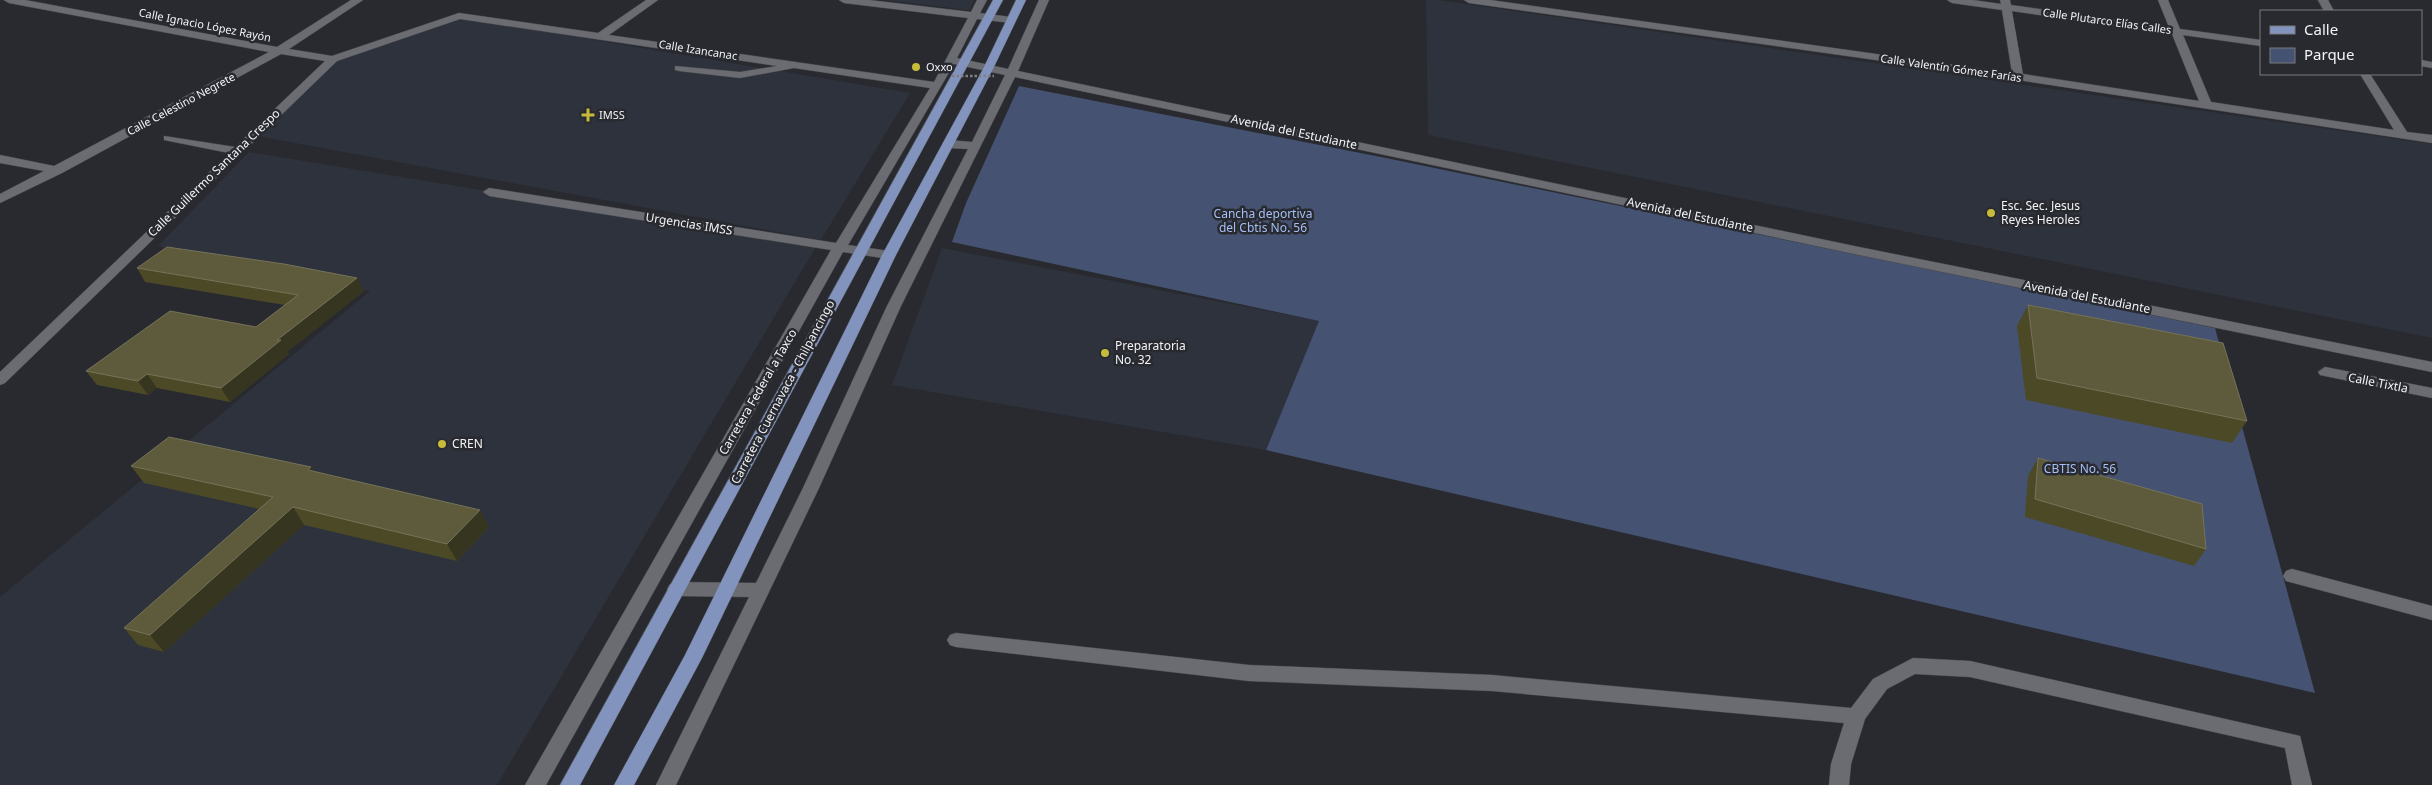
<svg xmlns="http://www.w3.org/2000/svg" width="2432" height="785" viewBox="0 0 2432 785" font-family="'Noto Sans',sans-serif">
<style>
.built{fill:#2d323c}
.green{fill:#455271}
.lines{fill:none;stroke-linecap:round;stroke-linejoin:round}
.minor-casing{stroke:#47494d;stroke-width:1}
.major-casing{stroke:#47494d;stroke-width:1}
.minor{fill:#6a6c72;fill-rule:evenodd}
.major{fill:#8294be;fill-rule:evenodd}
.path-bridge{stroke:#7f8185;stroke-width:2.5;stroke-dasharray:2.5 2;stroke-linecap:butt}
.wall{fill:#4c4926}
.shaded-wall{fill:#363520}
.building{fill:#5e5b3c;stroke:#75735a}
.poi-dot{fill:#c7bb3c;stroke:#282a2f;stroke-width:2}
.labels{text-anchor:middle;stroke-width:5;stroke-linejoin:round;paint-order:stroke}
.far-street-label{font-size:11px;fill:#f2f4f7;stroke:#282a2f}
.far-poi-label{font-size:11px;fill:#f2f4f7;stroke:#282a2f;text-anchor:start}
.street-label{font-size:12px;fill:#f2f4f7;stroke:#282a2f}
.poi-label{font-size:12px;fill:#f2f4f7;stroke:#282a2f;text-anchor:start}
.park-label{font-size:12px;fill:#a6bff8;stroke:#282a2f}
</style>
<rect width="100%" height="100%" fill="#282a2f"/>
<g class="built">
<polygon points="883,0 974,0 969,10"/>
<polygon points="1426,0 1438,0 2432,144 2432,338 1428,135"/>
<polygon points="458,17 910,93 821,240 257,136 336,60"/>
<polygon points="249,152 817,245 497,785 0,785 0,597 370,291 158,246"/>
<polygon points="942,248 1320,321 1266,450 892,385"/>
</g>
<polygon class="green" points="1019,86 1386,158 2215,328 2315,693 1266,450 1319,321 952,242 966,203"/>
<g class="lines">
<defs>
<g id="minor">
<polygon points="4,0 25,0 277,47 351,0 363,0 289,49 332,56 459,13 598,33 646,0 658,0 609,35 934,82 968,18 844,3 839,0 869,0 971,12 977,0 987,0 980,13 1011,17 1016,20 1011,23 977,19 957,58 1008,69 1039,0 1049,0 1018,71 1859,247 2432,362 2432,372 1859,255 1015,77 901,306 819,488 676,785 656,785 749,597 676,596 670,594 667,589 670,584 676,582 756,583 803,488 887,306 968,149 948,148 942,144 948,140 972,142 1005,75 954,64 848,245 889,251 896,255 889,259 843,252 546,785 525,785 831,250 489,196 483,192 489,188 836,243 930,88 794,68 740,78 679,71 675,70 675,66 740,72 777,66 460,19 337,61 5,383 0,385 0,372 229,153 164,140 164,136 235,147 325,61 281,54 62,173 0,203 0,194 44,171 0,163 0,155 54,166 269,52 9,3"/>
<path d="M1464 0H1490L2012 73 2002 10 1952 3 1947 0H1973L2001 4 2000 0H2010L2011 5 2169 27 2158 0H2168L2180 29 2261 40V46L2183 35 2211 102 2394 130 2360 74H2370L2407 132 2432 135V143L2018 80 1469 3ZM2012 11 2172 34 2199 101 2023 74Z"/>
<polygon points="2318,0 2328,0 2334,11 2324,11"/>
<polygon points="2421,60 2432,62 2432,68 2421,66"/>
<polygon points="2325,367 2432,388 2432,398 2320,375 2318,372"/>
<polygon points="2292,569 2432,606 2432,620 2286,581 2283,576 2286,571"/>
<polygon points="956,633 1249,665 1492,675 1851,708 1873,679 1913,658 1970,661 2300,736 2312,785 2292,785 2285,748 1970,677 1915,674 1887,689 1865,719 1851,764 1849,785 1829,785 1831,764 1844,723 1492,691 1249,681 956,647 950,645 947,640 950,635"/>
</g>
<g id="major">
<polygon points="993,0 1003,0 580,785 560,785"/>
<polygon points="1016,0 1026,0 993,69 896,255 702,658 634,785 614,785 685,655 882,255 983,69"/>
</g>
</defs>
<use href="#minor" class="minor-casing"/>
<use href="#major" class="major-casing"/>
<use href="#minor" class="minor"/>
<use href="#major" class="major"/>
<polyline class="path-bridge" points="952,76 994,76"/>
</g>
<g class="wall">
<polygon points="137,268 357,278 364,291 287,352 289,354 230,402 157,388 148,395 97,385 86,371 256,327 285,305 145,282"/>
<polygon points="2028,305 2247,421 2232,443 2026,400 2017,326"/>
<polygon points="2038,458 2206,549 2194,566 2025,517 2028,476"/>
<polygon points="131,466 311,467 314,472 489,527 457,561 304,525 164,652 138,645 124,628 259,509 144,483"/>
</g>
<g class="shaded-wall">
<polygon points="357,278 364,291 287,352 289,354 230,402 221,388 277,340"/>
<polygon points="147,374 157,388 148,395 138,381"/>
<polygon points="311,467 322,484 308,470"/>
<polygon points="293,507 304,525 164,652 150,635"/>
<polygon points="480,510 489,527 457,561 447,544"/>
</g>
<g class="building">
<polygon points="167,247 284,264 357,278 277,340 281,340 221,388 147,374 138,381 86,371 170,311 256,327 298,295 137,268"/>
<polygon points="2028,305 2223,343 2247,421 2037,378"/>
<polygon points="169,437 311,467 308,470 480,510 447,544 293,507 150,635 124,628 273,497 131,466"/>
<polygon points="2038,458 2202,504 2206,549 2035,499"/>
</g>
<g class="poi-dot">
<circle cx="916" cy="67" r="5"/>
<path d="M585.5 107.5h5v5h5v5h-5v5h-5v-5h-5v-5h5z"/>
<circle cx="1991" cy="213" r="5"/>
<circle cx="1105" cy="353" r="5"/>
<circle cx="442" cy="444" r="5"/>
</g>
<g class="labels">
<g class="far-street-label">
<text transform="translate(2107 21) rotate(8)" y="4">Calle Plutarco Elías Calles</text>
<text transform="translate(205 25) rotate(11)" y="4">Calle Ignacio López Rayón</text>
<text transform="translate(698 50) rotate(9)" y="4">Calle Izancanac</text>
<text transform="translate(1951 68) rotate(8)" y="4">Calle Valentín Gómez Farías</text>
<text transform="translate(181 104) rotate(-28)" y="4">Calle Celestino Negrete</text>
</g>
<g class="far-poi-label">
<text x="926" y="71">Oxxo</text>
<text x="599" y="119">IMSS</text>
</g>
<g class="street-label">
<text transform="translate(1294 132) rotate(12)" y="4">Avenida del Estudiante</text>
<text transform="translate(214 173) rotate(-44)" y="4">Calle Guillermo Santana Crespo</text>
<text transform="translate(1690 215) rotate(12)" y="4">Avenida del Estudiante</text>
<text transform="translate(689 224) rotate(9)" y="4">Urgencias IMSS</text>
<text transform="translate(2087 297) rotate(11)" y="4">Avenida del Estudiante</text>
<text transform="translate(2378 383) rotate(11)" y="4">Calle Tixtla</text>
<text transform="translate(758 392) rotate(-60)" y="4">Carretera Federal a Taxco</text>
<text transform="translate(783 392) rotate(-62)" y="4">Carretera Cuernavaca - Chilpancingo</text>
</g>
<g class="poi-label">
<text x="2001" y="210">Esc. Sec. Jesus<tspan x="2001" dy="14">Reyes Heroles</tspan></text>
<text x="1115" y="350">Preparatoria<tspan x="1115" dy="14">No. 32</tspan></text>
<text x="452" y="448">CREN</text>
</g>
<g class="park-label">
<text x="1263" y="218">Cancha deportiva<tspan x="1263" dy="14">del Cbtis No. 56</tspan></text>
<text x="2080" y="473">CBTIS No. 56</text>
</g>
</g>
<rect x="2260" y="10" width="162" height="65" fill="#282a2f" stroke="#797b7f"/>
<rect x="2270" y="26" width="25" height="8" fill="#8294be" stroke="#797b7f"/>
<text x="2304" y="35" font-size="15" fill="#f2f4f7">Calle</text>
<rect x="2270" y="48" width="25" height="15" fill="#455271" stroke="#797b7f"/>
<text x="2304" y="60" font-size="15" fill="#f2f4f7">Parque</text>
</svg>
